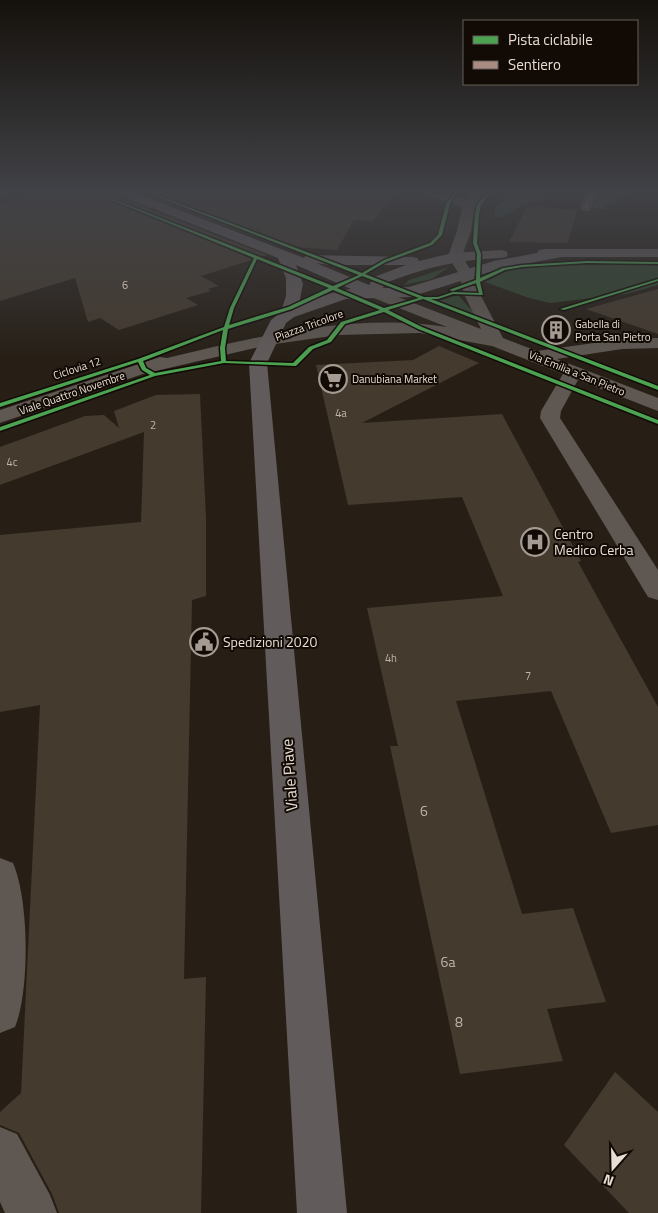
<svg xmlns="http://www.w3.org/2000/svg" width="658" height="1213" viewBox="0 0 658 1213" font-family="'Titillium Web',sans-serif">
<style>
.green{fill:#33452f}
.building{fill:#443a2e}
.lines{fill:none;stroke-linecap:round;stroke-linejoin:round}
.minor{fill:#5f5852;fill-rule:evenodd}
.major{fill:#625b5b;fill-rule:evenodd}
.quiet{stroke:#a88b81;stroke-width:3;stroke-dasharray:6 3;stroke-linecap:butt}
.cycleway-casing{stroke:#110a05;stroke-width:3}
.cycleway{fill:#4ca352;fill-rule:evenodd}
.labels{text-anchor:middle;stroke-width:4;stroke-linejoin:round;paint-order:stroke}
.number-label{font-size:11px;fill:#c0b5aa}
.far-poi-label{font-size:11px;fill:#e9ded4;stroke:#110a05;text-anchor:start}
.far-street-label{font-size:11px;fill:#e9ded4;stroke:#110a05}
.poi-label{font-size:14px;fill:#e9ded4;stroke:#110a05;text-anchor:start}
.near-number-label{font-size:14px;fill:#c0b5aa}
.near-street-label{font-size:16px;fill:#e9ded4;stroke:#110a05}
</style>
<rect width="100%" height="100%" fill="#271f16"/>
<g class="green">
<polygon points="518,192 525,192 522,193 541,199 554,197 524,204 506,200"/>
<path d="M609 192H624L630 195 611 198 617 202 605 205 607 210 593 208C596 200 600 194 609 192Z"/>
<polygon points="506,200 523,205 501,217 495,217 495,207"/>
<polygon points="584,264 658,265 658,285 626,294 550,303 529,298 485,282 509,270 524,267"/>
<polygon points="449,267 432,279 404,285 409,280"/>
<polygon points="458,295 477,316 438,301"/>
</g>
<g class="building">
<polygon points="56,192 115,192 118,197 267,255 201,276 219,286 208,289 211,291 186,298 198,305 119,330 100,318 88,322 75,278 0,301 0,204"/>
<polygon points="137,192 396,192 373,221 354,220 337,250 294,247 287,249"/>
<polygon points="533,206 577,210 568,243 509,242 527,207 532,208"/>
<polygon points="658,289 658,334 586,309"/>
<polygon points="439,346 479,363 362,423 502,414 581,561 578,562 658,707 658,825 611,833 551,691 456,701 522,914 573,908 606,1002 547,1009 563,1061 460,1074 390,746 398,746 367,608 503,596 462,497 348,505 316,365 413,360"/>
<polygon points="200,394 206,518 206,596 192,600 184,979 206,977 201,1213 59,1213 52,1194 19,1133 0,1125 0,1112 21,1093 40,705 0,712 0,535 141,522 144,432 0,485 0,447 85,416 104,415 119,428 114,411 156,395"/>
<polygon points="615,1072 658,1112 658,1213 629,1213 564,1145"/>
</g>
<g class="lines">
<g class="minor">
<polygon points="0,192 8,192 6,195 0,196"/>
<path d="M425 192H442L466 200 472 192H484L475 205 471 231 462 256 473 274 480 294 503 338 537 351 622 339 658 338V348L622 349 557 359 658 398V411L578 380 561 411 560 418 658 570V600L648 597 540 418 541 411 563 374 492 346 420 333 338 335 268 345 143 374 0 423V410L160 357 167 358C257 337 353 312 447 327L366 295 364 292 366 289 372 287 481 329 464 294 459 274 448 256 457 231 462 207 427 195Z"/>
<polygon points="589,192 603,192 595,199 590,211 582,211 580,208 583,197"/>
<path d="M0 858 13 863C29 900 30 990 15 1027L0 1033Z"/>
<polygon points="0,1127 17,1134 50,1195 57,1213 5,1213 0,1202"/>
</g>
<path class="major" d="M117 192H133L304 258 306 255 412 257 417 258 419 261 452 253 501 250 506 251 508 254 506 257 501 258C460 259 424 268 385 283L383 288 409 287 494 261 537 253 539 250 544 249H658V257H562L502 268 410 297 346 299 294 317 286 323 267 363 347 1213H297L249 363 271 320 281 312 286 296V278L278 258 119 195ZM316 263 329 265H406L374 277 369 285ZM296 265 351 289 338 291 299 304 303 284Z"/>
<polyline class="quiet" points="586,208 589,197 597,192"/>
<defs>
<g id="cycleway">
<path d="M92 192H95L333 286 359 275 145 192H149L362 273 384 260 430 243 438 235 446 204 455 192H457L450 204 442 235 432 245 386 262 365 274 424 297H438L453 292 479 293 476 283 453 291 449 290 476 280 477 254 473 243 475 214 477 205 486 194 496 192 488 196 481 205 479 214 477 243 481 254 480 278 503 268 522 265 587 261 658 262V264L587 263 522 267 505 270 480 282 483 295 453 294 438 299H431L658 386V390L423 299 388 310 422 327 658 420V424L418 329 384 312 345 324 331 342 313 349 296 366 224 363 155 376 0 431V427L150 375 142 370 138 362 0 407V403L138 359 224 327 230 308 254 258ZM257 259 329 288 288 307 229 325 234 308ZM362 276 419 298 384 308 337 288ZM333 290 380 310 341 322 327 340 309 347 293 363 226 361 225 348 228 329 292 309ZM223 330 220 348 221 361 155 373 146 368 143 361Z"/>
<polygon points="658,279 658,281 564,310 560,309"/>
</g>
</defs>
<use href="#cycleway" class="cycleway-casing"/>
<use href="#cycleway" class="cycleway"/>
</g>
<linearGradient id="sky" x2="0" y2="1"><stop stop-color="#15110c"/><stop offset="0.53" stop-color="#414247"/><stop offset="1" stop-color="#414247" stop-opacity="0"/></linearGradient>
<rect width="658" height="361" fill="url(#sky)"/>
<defs>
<symbol id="building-ring" viewBox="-11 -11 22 22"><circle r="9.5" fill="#110a05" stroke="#a59b92" stroke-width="1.5"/><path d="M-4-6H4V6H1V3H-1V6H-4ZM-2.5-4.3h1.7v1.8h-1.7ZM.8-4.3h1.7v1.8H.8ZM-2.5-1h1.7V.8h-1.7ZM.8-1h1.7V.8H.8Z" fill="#a59b92"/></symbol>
<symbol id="supermarket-ring" viewBox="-11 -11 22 22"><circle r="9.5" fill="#110a05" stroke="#a59b92" stroke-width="1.5"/><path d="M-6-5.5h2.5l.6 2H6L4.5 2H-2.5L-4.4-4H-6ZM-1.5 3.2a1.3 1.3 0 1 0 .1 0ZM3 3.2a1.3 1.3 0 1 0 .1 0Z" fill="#a59b92"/></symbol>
<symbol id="hospital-ring" viewBox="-11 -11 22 22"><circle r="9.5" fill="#110a05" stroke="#a59b92" stroke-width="1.5"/><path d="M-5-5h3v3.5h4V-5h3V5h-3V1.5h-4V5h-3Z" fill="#a59b92"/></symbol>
<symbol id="civic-ring" viewBox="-11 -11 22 22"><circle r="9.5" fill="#110a05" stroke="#a59b92" stroke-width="1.5"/><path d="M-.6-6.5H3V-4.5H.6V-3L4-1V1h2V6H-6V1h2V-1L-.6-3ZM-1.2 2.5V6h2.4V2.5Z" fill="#a59b92"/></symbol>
</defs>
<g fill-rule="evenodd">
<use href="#building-ring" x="540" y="314" width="32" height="32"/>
<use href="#supermarket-ring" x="317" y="363" width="32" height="32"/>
<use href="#hospital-ring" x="519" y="526" width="32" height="32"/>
<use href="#civic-ring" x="188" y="626" width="32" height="32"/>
</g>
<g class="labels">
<g class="number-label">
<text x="125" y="289">6</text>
<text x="341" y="417">4a</text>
<text x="153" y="429">2</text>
<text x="12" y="466">4c</text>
<text x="391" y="662">4h</text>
<text x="528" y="680">7</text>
</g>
<g class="far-poi-label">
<text x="575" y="328">Gabella di<tspan x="575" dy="13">Porta San Pietro</tspan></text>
<text x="352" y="383">Danubiana Market</text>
</g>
<g class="far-street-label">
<text transform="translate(309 325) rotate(-20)" y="4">Piazza Tricolore</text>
<text transform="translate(77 368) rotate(-18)" y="4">Ciclovia 12</text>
<text transform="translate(577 373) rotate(22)" y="4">Via Emilia a San Pietro</text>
<text transform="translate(72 393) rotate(-19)" y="4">Viale Quattro Novembre</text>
</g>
<g class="poi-label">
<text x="554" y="539">Centro<tspan x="554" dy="16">Medico Cerba</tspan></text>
<text x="223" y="647">Spedizioni 2020</text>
</g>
<g class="near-number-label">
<text x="424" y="816">6</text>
<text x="448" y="967">6a</text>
<text x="459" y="1027">8</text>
</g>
<g class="near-street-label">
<text transform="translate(289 775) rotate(-94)" y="6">Viale Piave</text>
</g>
</g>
<rect x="463" y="20" width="175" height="65" fill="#110a05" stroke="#675f58"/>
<rect x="473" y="36" width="25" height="8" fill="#4ca352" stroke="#675f58"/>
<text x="508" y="45" font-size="15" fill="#e9ded4">Pista ciclabile</text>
<rect x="473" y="61" width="25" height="8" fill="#a88b81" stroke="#675f58"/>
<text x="508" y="70" font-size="15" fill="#e9ded4">Sentiero</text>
<g transform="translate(613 1168) rotate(200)" stroke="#110a05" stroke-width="4" paint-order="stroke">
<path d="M0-4L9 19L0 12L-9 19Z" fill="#e9ded4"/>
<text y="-8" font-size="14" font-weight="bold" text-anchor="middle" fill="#e9ded4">N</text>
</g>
</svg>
